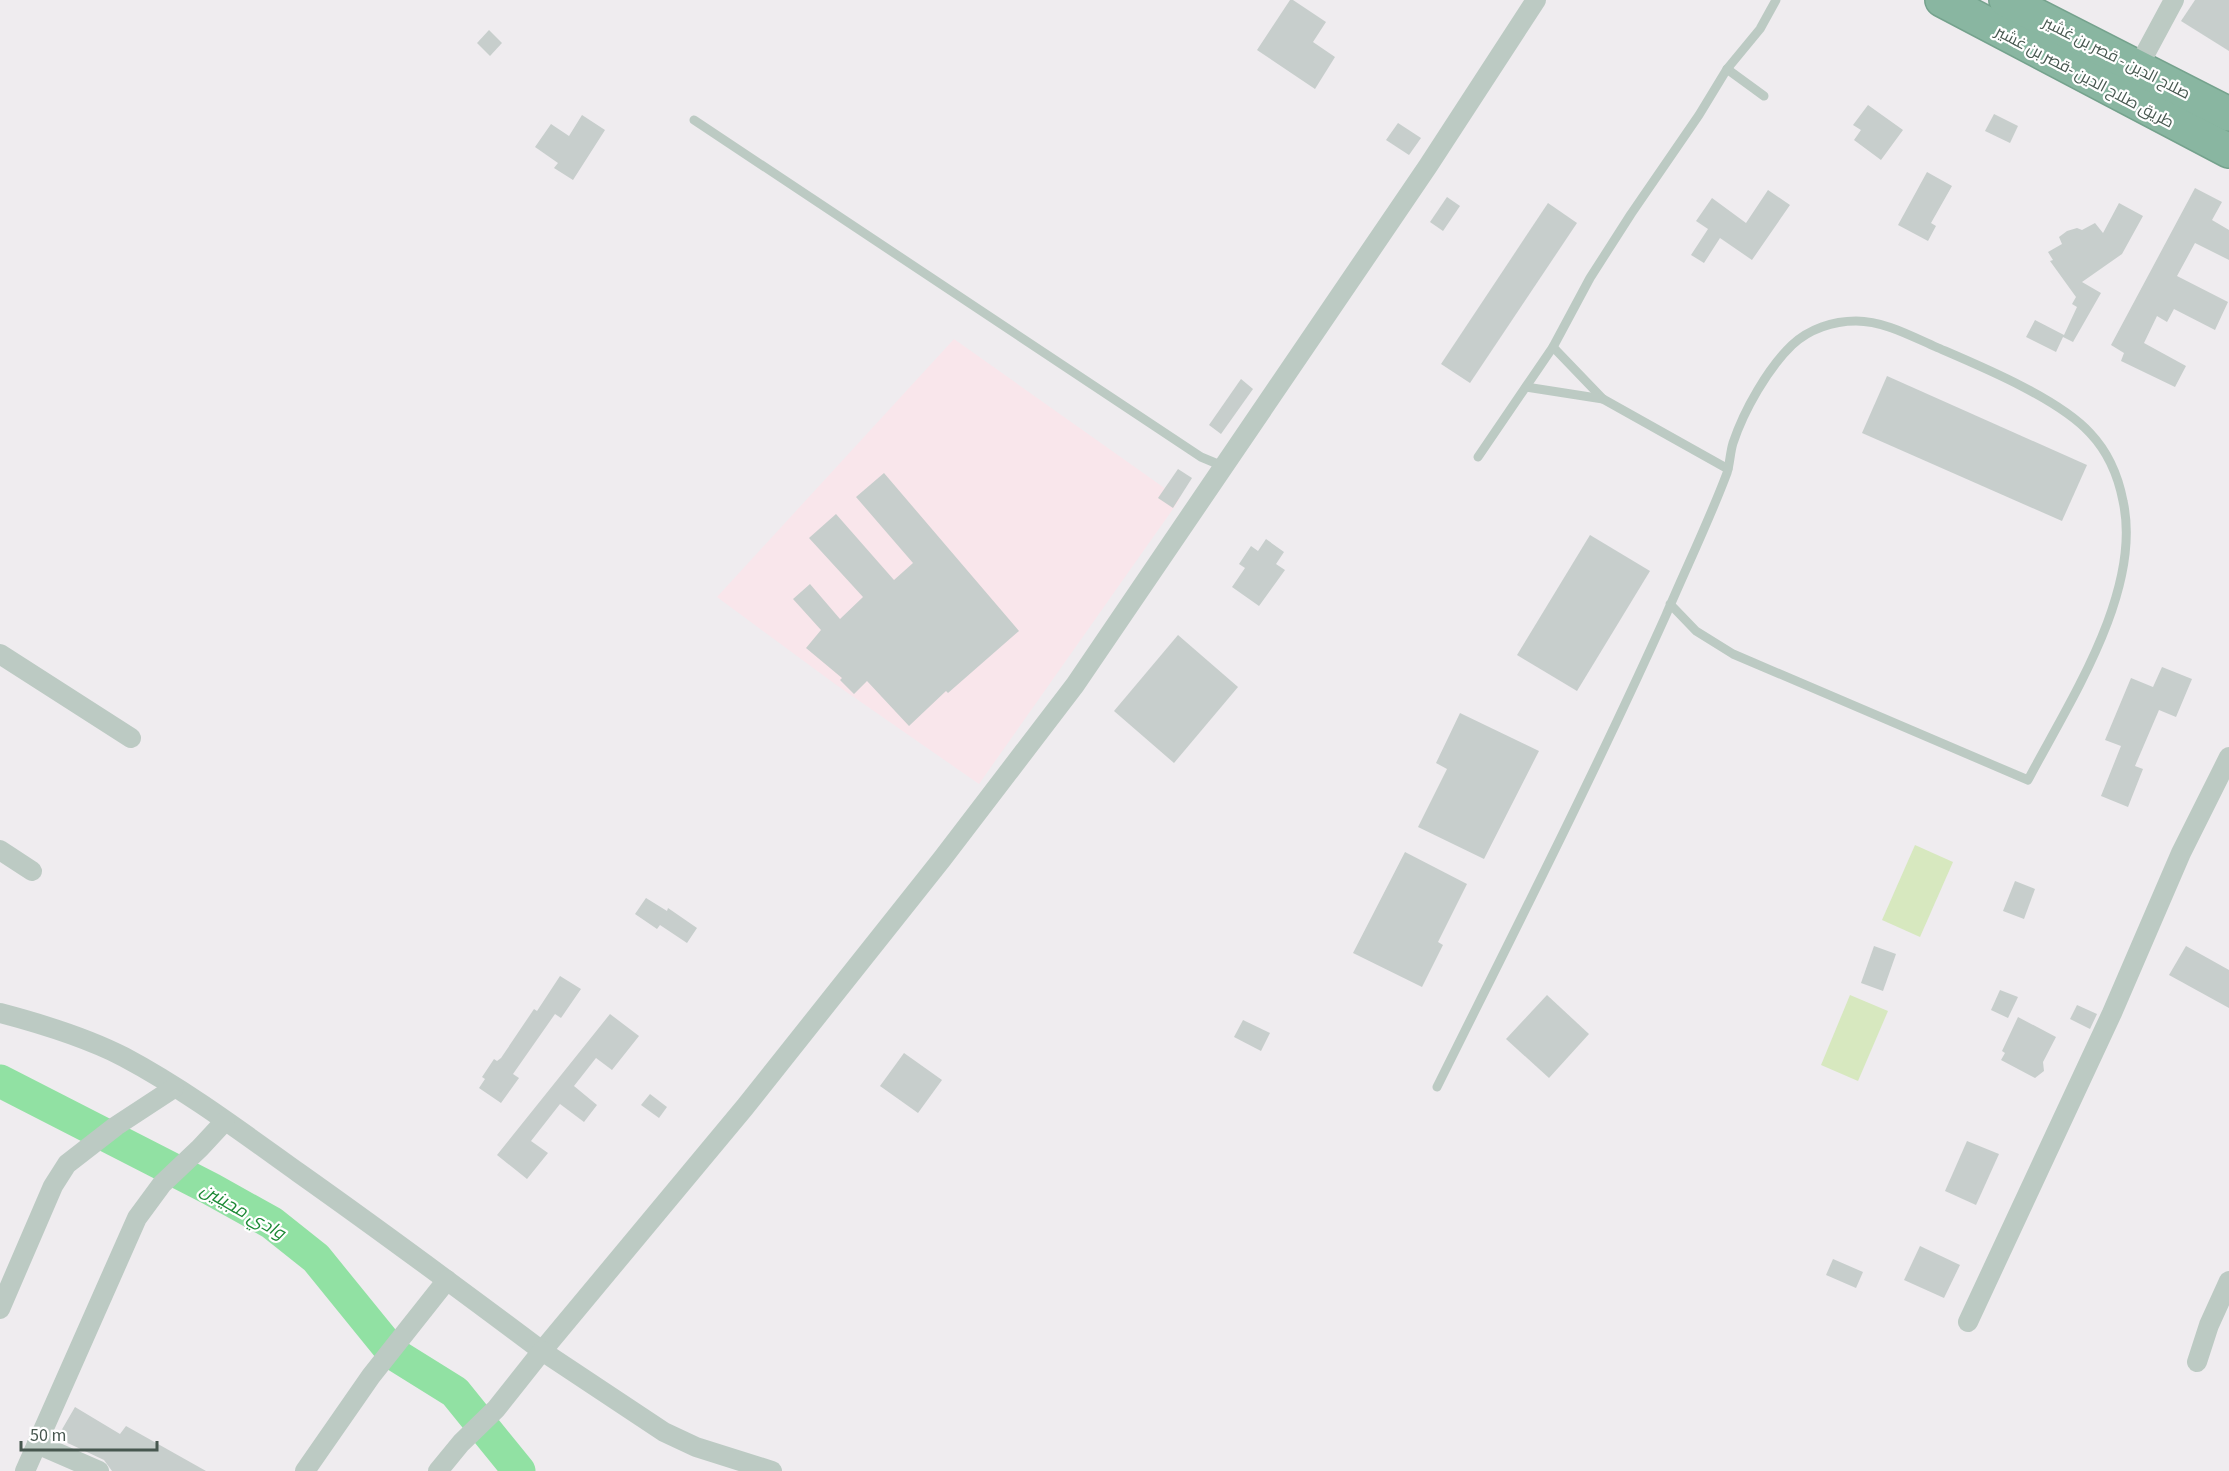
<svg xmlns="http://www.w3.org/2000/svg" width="2229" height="1471" viewBox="0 0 2229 1471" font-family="'Source Sans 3',Cairo,sans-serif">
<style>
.commercial{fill:#f9e6eb}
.green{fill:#d7e8bf}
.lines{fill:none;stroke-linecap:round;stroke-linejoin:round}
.river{stroke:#91e1a3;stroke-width:33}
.building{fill:#c7cecc}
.highway-casing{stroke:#75a28d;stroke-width:36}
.lane{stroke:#bccac3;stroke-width:9}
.street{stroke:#bccac3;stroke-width:20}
.highway{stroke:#89b6a1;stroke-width:33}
.labels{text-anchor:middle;stroke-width:4.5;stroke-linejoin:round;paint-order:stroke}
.street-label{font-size:16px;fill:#47574f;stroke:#fff}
.water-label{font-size:18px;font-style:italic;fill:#1b8834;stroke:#fff}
</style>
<rect width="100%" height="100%" fill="#efecef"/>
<polygon class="commercial" points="954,339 1180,499 979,784 835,684 717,597"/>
<g class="green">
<polygon points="1915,845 1953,862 1920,937 1882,920"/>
<polygon points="1850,995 1888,1011 1858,1081 1821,1065"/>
</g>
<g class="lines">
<polyline class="river" points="0,1081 211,1189 272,1223 316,1258 394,1354 455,1392 519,1471"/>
</g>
<g class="building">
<polygon points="1290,0 1293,0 1326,22 1313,42 1335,57 1315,89 1257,50"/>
<polygon points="2195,0 2229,0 2229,51 2181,21"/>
<polygon points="489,30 502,43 490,56 477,43"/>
<polygon points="1868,105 1903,130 1881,160 1854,140 1861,130 1853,125"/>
<polygon points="1994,114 2018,126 2010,143 1985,131"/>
<polygon points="582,115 605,130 573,180 554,168 558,163 535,147 551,124 569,136"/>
<polygon points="1398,123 1421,138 1409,155 1386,140"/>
<polygon points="1927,172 1952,186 1931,223 1936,226 1928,241 1898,225"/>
<polygon points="2195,188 2222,202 2212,220 2229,230 2229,260 2195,243 2177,276 2228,302 2215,330 2174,309 2167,322 2157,316 2144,343 2186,366 2175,387 2121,361 2124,353 2111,345"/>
<polygon points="1768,190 1790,205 1752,260 1720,238 1704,263 1691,255 1708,229 1696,221 1712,198 1746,223"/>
<polygon points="1447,197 1460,206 1443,231 1430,222"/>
<polygon points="1548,203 1577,223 1470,383 1441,364"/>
<polygon points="2119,203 2143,216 2122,254 2082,282 2101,293 2073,342 2063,337 2056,352 2026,337 2035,320 2064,335 2077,307 2072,304 2076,297 2050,261 2053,260 2048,252 2062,244 2059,237 2067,231 2077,228 2082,230 2095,223 2103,233"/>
<polygon points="1887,376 2087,465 2062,521 1862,433"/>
<polygon points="1241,379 1253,389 1221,434 1209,425"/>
<polygon points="1178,469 1192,478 1173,508 1158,498"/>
<polygon points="884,473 1019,631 948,693 946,691 909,726 867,681 854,694 840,680 842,678 806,648 821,630 793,599 810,584 840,619 863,597 809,538 836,514 894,580 913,563 856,497"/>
<polygon points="1590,535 1650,571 1577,691 1517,655"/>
<polygon points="1266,539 1284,552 1276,564 1285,570 1259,606 1232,587 1245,568 1239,564 1251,546 1258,551"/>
<polygon points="1178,635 1238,687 1174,763 1114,711"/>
<polygon points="2162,667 2192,679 2176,717 2159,710 2135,766 2143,769 2128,807 2101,796 2121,746 2105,740 2131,678 2153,687"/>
<polygon points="1460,713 1539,751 1484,859 1418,827 1447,769 1436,763"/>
<polygon points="1405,852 1467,884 1438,942 1443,945 1422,987 1353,953"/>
<polygon points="2015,881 2035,889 2024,919 2003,911"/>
<polygon points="646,898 667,911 668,908 697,928 687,943 660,925 657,929 635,914"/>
<polygon points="1874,946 1896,954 1883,991 1861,983"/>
<polygon points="2186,946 2229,970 2229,1008 2169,975"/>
<polygon points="560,976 581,989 561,1018 555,1014 513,1074 519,1078 501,1103 479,1088 485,1079 482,1077 494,1059 497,1061 501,1058 534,1009 537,1011"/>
<polygon points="2000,990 2018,997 2008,1018 1991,1010"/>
<polygon points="1547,995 1589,1034 1549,1078 1506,1039"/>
<polygon points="2077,1005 2097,1014 2090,1029 2070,1019"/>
<polygon points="610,1014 639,1036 612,1070 596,1058 574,1086 597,1105 584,1122 560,1104 531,1141 548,1153 527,1179 497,1155"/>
<polygon points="2018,1017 2056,1037 2043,1062 2044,1071 2035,1078 2001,1060 2005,1053 2002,1051"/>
<polygon points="1243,1020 1270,1033 1261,1051 1234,1037"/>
<polygon points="904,1053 942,1080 918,1113 880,1086"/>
<polygon points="650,1094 667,1107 659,1118 641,1105"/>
<polygon points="1967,1141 1999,1154 1976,1205 1945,1191"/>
<polygon points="1920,1246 1960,1265 1944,1298 1904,1280"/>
<polygon points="1833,1259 1863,1272 1856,1288 1826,1275"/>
<polygon points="75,1407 120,1434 126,1426 206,1471 112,1471 104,1460 57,1438"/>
</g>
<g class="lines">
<defs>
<g id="highway">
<polyline points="1942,0 2229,151"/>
<polyline points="2006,0 2229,114"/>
</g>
</defs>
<use href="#highway" class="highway-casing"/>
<g class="lane">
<polyline points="1727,69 1764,96"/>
<polyline points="694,120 1201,457 1225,467"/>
<polyline points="1553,347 1603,399 1728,469"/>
<polyline points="1526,387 1603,399"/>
<polyline points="1478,457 1553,347 1590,278 1631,214 1699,115 1727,69 1760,29 1776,0"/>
<path d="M1437 1087C1515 930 1594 775 1666 615 1686 568 1709 521 1727 473 1730 463 1730 453 1733 443 1744 410 1768 368 1792 345 1809 329 1833 321 1856 321 1884 321 1911 336 1936 347 1980 366 2058 398 2090 433 2108 452 2118 475 2123 501 2143 591 2069 702 2028 780L1733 654 1696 631 1670 604"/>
</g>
<g class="street">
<polyline points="2138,67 2174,0"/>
<polyline points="0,654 131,738"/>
<polyline points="0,850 32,871"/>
<path d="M0 1013C42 1024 85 1037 124 1057 186 1090 243 1133 299 1173 381 1231 462 1291 542 1351L745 1107 942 859 1075 685 1428 166 1536 0"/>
<polyline points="0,1309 53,1186 67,1164 116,1126 174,1088"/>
<polyline points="1968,1322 2112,1013 2181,853 2229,757"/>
<polyline points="2197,1362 2209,1325 2229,1281"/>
<polyline points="37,1444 99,1471"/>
<polyline points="25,1471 137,1218 162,1184 200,1148 225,1121"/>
<polyline points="305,1471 371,1376 447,1280"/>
<polyline points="438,1471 461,1443 496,1409 542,1351 664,1432 696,1447 772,1471"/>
</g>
<use href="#highway" class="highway"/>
</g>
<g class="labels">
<g class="street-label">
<text transform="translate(2117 57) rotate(27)" y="6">صلاح الدين - قصر بن غشير</text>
<text transform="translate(2085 76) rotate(28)" y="6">طريق صلاح الدين -قصر بن غشير</text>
</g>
<g class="water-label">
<text transform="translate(243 1211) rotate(30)" y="6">وادي مجينين</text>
</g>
</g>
<path d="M21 1441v9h136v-9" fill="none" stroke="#47574f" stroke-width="3"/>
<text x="30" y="1441" font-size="18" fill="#47574f" stroke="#ffffff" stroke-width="4.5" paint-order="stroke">50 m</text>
</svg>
